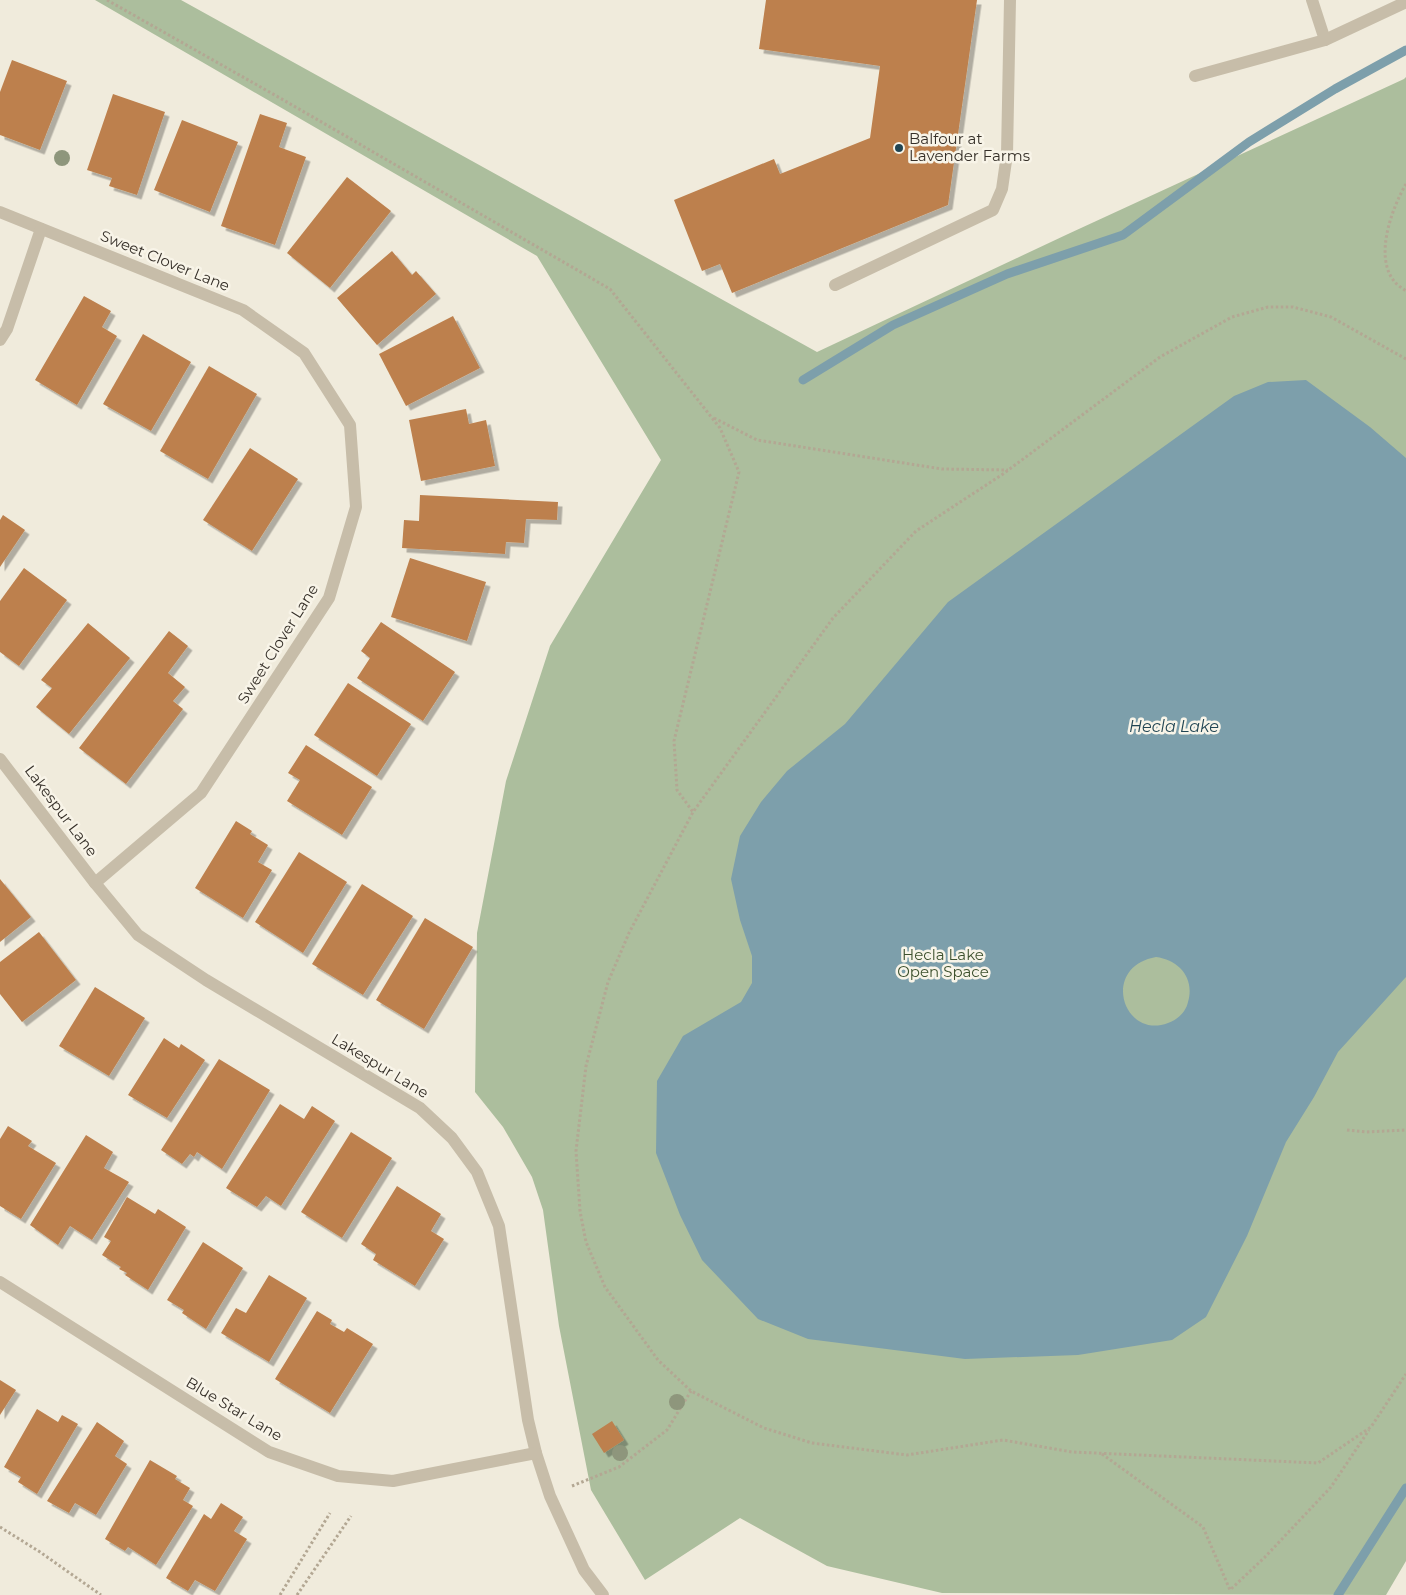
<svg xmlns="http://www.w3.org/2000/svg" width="1406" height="1595" viewBox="0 0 1406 1595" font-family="Montserrat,sans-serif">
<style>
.green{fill:#acbe9d}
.water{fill:#7d9fab;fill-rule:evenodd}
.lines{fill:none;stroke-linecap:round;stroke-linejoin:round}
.stream{stroke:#7d9fab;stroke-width:9}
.building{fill:#bd804d;filter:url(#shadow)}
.path{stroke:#b3a793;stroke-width:3;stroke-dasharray:2.5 2.5;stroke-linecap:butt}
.lane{stroke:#c7bda9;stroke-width:12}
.street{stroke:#c7bda9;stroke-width:12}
.tree{fill:#8e967c}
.poi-dot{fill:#214553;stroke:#f8f4e8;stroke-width:2}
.labels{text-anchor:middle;stroke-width:5;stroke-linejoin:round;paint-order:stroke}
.poi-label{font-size:15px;fill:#352f28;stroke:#f8f4e8;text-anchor:start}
.street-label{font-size:15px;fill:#352f28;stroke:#f8f4e8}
.park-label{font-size:15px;fill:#3d512e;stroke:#f8f4e8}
.water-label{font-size:16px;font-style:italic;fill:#214553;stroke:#f8f4e8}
</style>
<defs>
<filter id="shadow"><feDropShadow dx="4.5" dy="4.5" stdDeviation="0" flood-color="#0004"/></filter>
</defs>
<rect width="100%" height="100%" fill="#f0ebdc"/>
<polygon class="green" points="95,0 181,0 817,352 1068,234 1404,79 1406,77 1406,1561 1386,1595 942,1593 827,1566 740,1518 645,1580 591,1490 559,1326 543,1210 532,1177 503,1127 475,1092 477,933 506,781 550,646 661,460 537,256"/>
<path class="water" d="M1306 380 1370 427 1406 458V977L1338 1052 1314 1097 1286 1142 1247 1236 1206 1317 1172 1340 1078 1355 965 1359 808 1339 758 1319 702 1260 680 1215 656 1153 657 1081 683 1036 741 1002 752 983V956L740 920 731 879 740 836 761 802 787 771 845 724 948 602 1234 396 1268 382ZM1156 957C1179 960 1195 978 1188 1002 1186 1012 1177 1020 1168 1023 1123 1040 1100 967 1156 957Z"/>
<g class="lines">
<g class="stream">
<polyline points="803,380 893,325 1007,274 1123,235 1249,142 1335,89 1406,50"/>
<polyline points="1338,1595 1406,1488"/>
</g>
</g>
<g class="building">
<polygon points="766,0 977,0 948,205 732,293 720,264 702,271 674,200 774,159 780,174 870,138 880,66 759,49"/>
<polygon points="12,60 67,81 40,150 0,135 0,92"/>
<polygon points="113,94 165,112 137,195 109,186 112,178 87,170"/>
<polygon points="260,114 287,123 279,147 306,157 275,245 221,226"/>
<polygon points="182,120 238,142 210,212 154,190"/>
<polygon points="347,177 391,211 330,288 287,253"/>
<polygon points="392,251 412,275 416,271 436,294 377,345 337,298"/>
<polygon points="84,296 111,311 102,327 117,336 77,405 35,380"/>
<polygon points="453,316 480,368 406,406 379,354"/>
<polygon points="143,334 191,362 151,431 103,404"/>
<polygon points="209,366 257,394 208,479 160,451"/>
<polygon points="466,409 469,424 486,420 495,466 421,481 409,420"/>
<polygon points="250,448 298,479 252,551 203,520"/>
<polygon points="420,495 558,502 557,520 526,519 524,543 506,542 505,554 402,548 404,520 419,521"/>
<polygon points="3,515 25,530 0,567 0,520"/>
<polygon points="410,558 486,582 467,641 391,617"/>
<polygon points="24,568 67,600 19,666 0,652 0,601"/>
<polygon points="381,622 455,672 423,721 357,678 370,658 361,651"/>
<polygon points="88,623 130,658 69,734 36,707 52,688 41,680"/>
<polygon points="169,631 188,646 168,673 185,687 173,701 183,709 126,784 79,748"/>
<polygon points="348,683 411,724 377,776 314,735"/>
<polygon points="306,745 372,787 342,835 287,801 300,780 288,773"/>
<polygon points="236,821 252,831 250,834 268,845 258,862 272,870 243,918 195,888"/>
<polygon points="299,852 347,882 303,953 255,922"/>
<polygon points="0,879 31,917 0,942"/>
<polygon points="362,884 413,916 363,995 312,964"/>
<polygon points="425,918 473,947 424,1029 376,1000"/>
<polygon points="39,932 76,980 22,1022 0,994 0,962"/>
<polygon points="95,987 145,1018 109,1076 59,1046"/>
<polygon points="164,1038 179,1048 181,1044 205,1060 167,1118 128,1095"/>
<polygon points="219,1059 270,1090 222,1169 197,1152 194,1157 190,1154 182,1164 161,1150"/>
<polygon points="280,1104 304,1119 312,1106 335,1121 281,1206 266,1196 257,1207 226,1188"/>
<polygon points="8,1126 32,1141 28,1146 56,1163 21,1219 0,1206 0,1139"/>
<polygon points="351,1132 392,1158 342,1238 301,1212"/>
<polygon points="86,1135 113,1152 104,1168 129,1182 92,1240 70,1226 58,1245 30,1225"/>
<polygon points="397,1186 441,1214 431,1231 444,1239 415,1286 373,1260 376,1254 361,1244"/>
<polygon points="127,1197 155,1214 158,1209 186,1227 148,1290 125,1275 127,1273 119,1269 121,1267 102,1255 111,1241 104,1237"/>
<polygon points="203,1242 243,1268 206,1329 182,1313 184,1310 167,1300"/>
<polygon points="269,1275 307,1298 269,1362 221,1333 236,1308 246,1313"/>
<polygon points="317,1311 332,1320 330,1324 344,1332 347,1328 373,1344 330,1413 275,1379"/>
<polygon points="0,1380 16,1390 0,1415"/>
<polygon points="37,1409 58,1422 62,1415 78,1424 37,1494 18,1482 21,1477 4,1467"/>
<polygon points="612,1421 624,1440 604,1453 592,1434"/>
<polygon points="97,1422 124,1441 115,1456 127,1464 96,1515 75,1503 69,1513 47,1501"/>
<polygon points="150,1460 177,1476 175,1479 190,1488 183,1500 193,1506 156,1565 128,1547 125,1551 105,1539"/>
<polygon points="221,1503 243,1517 234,1531 247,1539 215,1591 195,1580 188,1591 166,1578 204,1514 211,1519"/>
</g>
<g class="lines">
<g class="path">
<polyline points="107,0 280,98 610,289 720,428 739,472 674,741 677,790 693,812"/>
<path d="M1406 184C1392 208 1374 256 1394 281 1397 285 1402 288 1406 291"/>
<polyline points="1406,359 1331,317 1293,307 1268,307 1232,317 1160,357 1003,474 916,531 833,618 693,812 629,933 608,982 586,1066 576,1151 580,1211 586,1242 605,1287 658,1360 691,1391 764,1428 812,1443 907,1455 1003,1440 1072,1452 1318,1463 1371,1427 1406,1374"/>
<polyline points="714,418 757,440 942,469 1008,470"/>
<polyline points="1347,1130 1366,1132 1406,1130"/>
<polyline points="1102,1454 1203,1527 1230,1590 1265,1557 1331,1487 1369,1430"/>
<polyline points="572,1486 619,1467 667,1430 691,1391"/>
<polyline points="0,1527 40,1552 101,1595"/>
<polyline points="280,1595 330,1513"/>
<polyline points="297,1595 351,1516"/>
</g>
<g class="lane">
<polyline points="1325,40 1406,2"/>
<polyline points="1195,76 1325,40 1312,0"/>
<polyline points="835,285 993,210 1002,189 1007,154 1010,0"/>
</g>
<g class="street">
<polyline points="0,212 243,310 304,353 350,425 356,507 329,598 201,793 95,883"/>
<polyline points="0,340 7,329 41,229"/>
<polyline points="0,759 95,883 138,935 206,980 420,1108 452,1138 477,1172 499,1226 528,1420 536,1453 550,1496 584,1570 603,1595"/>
<polyline points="0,1282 269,1452 338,1476 393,1481 536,1453"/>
</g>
</g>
<g class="tree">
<circle cx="62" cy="158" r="8"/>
<circle cx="677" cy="1402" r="8"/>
<circle cx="620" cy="1453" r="8"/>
</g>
<circle class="poi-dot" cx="899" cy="148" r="5"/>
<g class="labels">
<g class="poi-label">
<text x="909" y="144">Balfour at<tspan x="909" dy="17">Lavender Farms</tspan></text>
</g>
<g class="street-label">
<text transform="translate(165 261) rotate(22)" y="5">Sweet Clover Lane</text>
<text transform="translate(278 644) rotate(-58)" y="5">Sweet Clover Lane</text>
<text transform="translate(61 811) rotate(53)" y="5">Lakespur Lane</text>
<text transform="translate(380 1066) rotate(31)" y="5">Lakespur Lane</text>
<text transform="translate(234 1409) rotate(31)" y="5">Blue Star Lane</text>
</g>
<g class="park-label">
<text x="943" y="960">Hecla Lake<tspan x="943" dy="17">Open Space</tspan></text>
</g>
<g class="water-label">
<text x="1174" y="732">Hecla Lake</text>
</g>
</g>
</svg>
